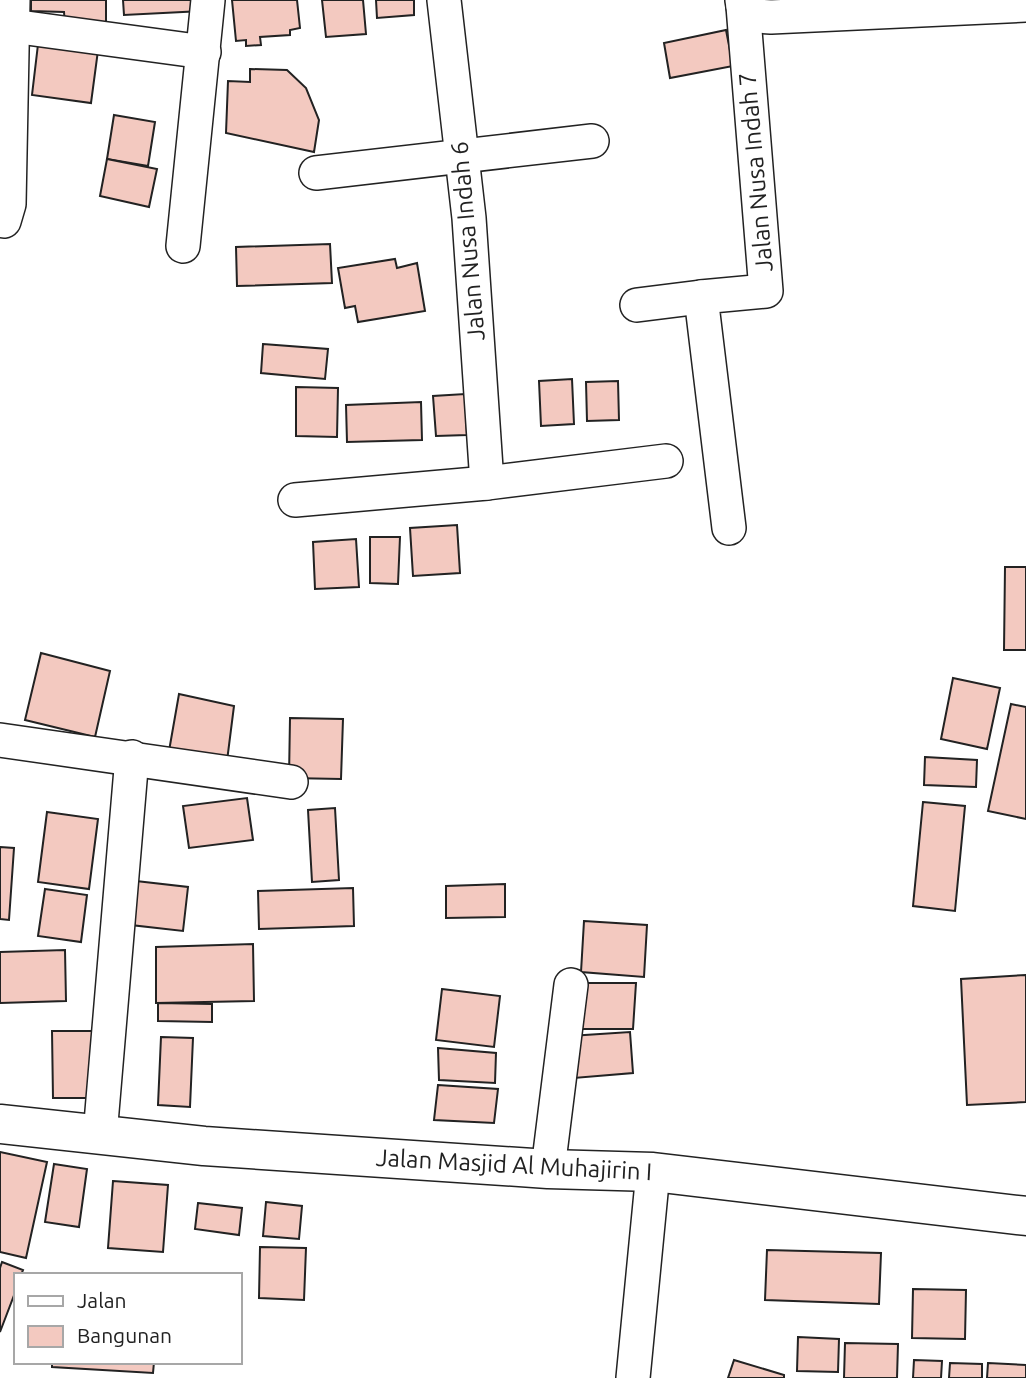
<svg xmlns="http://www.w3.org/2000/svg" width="1026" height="1378" viewBox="0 0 1026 1378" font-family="Ubuntu,sans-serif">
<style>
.building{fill:#f3c9c0;stroke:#222;stroke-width:2}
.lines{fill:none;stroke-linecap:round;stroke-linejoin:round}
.street-casing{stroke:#222;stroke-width:36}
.secondary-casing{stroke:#222;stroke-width:41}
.street{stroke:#fff;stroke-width:33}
.secondary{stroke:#fff;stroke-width:38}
.labels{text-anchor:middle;stroke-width:5;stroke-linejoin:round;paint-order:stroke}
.street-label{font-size:24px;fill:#222;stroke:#fff}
</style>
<rect width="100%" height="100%" fill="#fff"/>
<g class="building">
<polygon points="31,0 106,0 106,29 65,25 64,12 31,11"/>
<polygon points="123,0 201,0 202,11 124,15"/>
<polygon points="232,0 297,0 300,28 290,30 290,35 260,37 261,45 246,46 246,40 236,41"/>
<polygon points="322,0 363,0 366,34 326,37"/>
<polygon points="376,0 414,0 414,15 377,18"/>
<polygon points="726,30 733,66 670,78 664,43"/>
<polygon points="39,36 99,43 91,103 32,95"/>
<polygon points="250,69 287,70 306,88 319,120 314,152 226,133 228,81 250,82"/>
<polygon points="114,115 155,122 148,166 107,159"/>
<polygon points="107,159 157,169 149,207 100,196"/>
<polygon points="330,244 332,283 237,286 236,247"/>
<polygon points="395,259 397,268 417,263 425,311 358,322 355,306 345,308 338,268"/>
<polygon points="263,344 328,349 325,379 261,373"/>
<polygon points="572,379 574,424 541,426 539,381"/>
<polygon points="618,381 619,420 587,421 586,382"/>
<polygon points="296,387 338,388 337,437 296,436"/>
<polygon points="465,394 467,435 436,436 433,396"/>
<polygon points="421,402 422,440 347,442 346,405"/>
<polygon points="457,525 460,573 413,576 410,528"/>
<polygon points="370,537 400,537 398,584 370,583"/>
<polygon points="356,539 359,587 315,589 313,542"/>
<polygon points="1005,567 1026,567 1026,650 1004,650"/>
<polygon points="41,653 110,671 95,737 25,720"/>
<polygon points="953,678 1000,688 987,749 941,739"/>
<polygon points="179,694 234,706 227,761 169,751"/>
<polygon points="1011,704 1026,707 1026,819 988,811"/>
<polygon points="290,718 343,719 341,779 289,778"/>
<polygon points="925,757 977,760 976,787 924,785"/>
<polygon points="247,798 253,840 189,848 183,806"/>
<polygon points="923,802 965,806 955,911 913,906"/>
<polygon points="335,808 339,880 312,882 308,810"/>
<polygon points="47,812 98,819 89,889 38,882"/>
<polygon points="0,847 14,848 9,920 0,919"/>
<polygon points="136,881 188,887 183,931 131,925"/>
<polygon points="505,884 505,917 446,918 446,886"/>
<polygon points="353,888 354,926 259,929 258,891"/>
<polygon points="45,889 87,895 81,942 38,936"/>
<polygon points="584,921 647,925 644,977 581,972"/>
<polygon points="253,944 254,1001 156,1003 156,947"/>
<polygon points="65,950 66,1001 0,1003 0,952"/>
<polygon points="1026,975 1026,1102 967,1105 961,979"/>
<polygon points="575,983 636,983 633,1029 575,1029"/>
<polygon points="442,989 500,996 494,1047 436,1040"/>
<polygon points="158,1003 212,1004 212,1022 158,1021"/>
<polygon points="52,1031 97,1031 97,1098 53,1098"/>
<polygon points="630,1032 633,1073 574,1078 570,1036"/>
<polygon points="161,1037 193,1038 190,1107 158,1105"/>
<polygon points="438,1048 496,1053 495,1083 439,1080"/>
<polygon points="438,1085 498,1089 494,1123 434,1120"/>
<polygon points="0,1152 47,1162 26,1258 0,1252"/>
<polygon points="54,1164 87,1169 79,1227 45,1222"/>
<polygon points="113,1181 168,1185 163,1252 108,1248"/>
<polygon points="266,1202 302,1206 299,1239 263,1236"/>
<polygon points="198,1203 242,1208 239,1235 195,1229"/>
<polygon points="260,1247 306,1248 304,1300 259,1298"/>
<polygon points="767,1250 881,1253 879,1304 765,1300"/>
<polygon points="2,1262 23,1270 21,1275 16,1275 16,1290 0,1332 0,1268"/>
<polygon points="913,1289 966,1290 965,1339 912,1338"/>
<polygon points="798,1337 839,1339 838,1372 797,1371"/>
<polygon points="845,1343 898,1344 897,1378 844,1378"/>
<polygon points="734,1360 784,1375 784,1378 728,1378"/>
<polygon points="914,1360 942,1361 941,1378 913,1378"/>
<polygon points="52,1362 154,1362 153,1373 52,1367"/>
<polygon points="950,1363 982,1364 982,1378 949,1378"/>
<polygon points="988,1363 1026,1365 1026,1378 987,1378"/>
</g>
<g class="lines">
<defs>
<g id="street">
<polyline points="444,0 469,218 487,483"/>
<polyline points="742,0 743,6 756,16 771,17 1026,5"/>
<polyline points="12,26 204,52"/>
<polyline points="316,173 592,141"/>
<polyline points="4,221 9,204 13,0"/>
<polyline points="183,246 208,0"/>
<polyline points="637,305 701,297"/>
<polyline points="295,500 487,483 666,461"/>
<polyline points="729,528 701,297 766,291 743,6"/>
<polyline points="0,740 291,782"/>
<polyline points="100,1135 132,757"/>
<polyline points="548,1169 571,985"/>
<polyline points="633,1378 653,1172"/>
</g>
<polyline id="secondary" points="0,1124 204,1146 548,1169 653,1172 1026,1216"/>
</defs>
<use href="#street" class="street-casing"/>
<use href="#secondary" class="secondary-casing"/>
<use href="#street" class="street"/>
<use href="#secondary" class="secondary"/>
</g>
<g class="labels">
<g class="street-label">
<text transform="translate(756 172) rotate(-95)" y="8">Jalan Nusa Indah 7</text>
<text transform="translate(468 241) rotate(-95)" y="8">Jalan Nusa Indah 6</text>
<text transform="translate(514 1165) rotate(3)" y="8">Jalan Masjid Al Muhajirin I</text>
</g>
</g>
<rect x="14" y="1273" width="228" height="91" fill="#ffffff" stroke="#a7a7a7" stroke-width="2"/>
<rect x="28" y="1296" width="35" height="10" fill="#ffffff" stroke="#a7a7a7" stroke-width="2"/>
<text x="77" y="1308" font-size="21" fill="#222222">Jalan</text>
<rect x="28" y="1326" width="35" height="21" fill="#f3c9c0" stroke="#a7a7a7" stroke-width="2"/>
<text x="77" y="1343" font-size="21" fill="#222222">Bangunan</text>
</svg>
